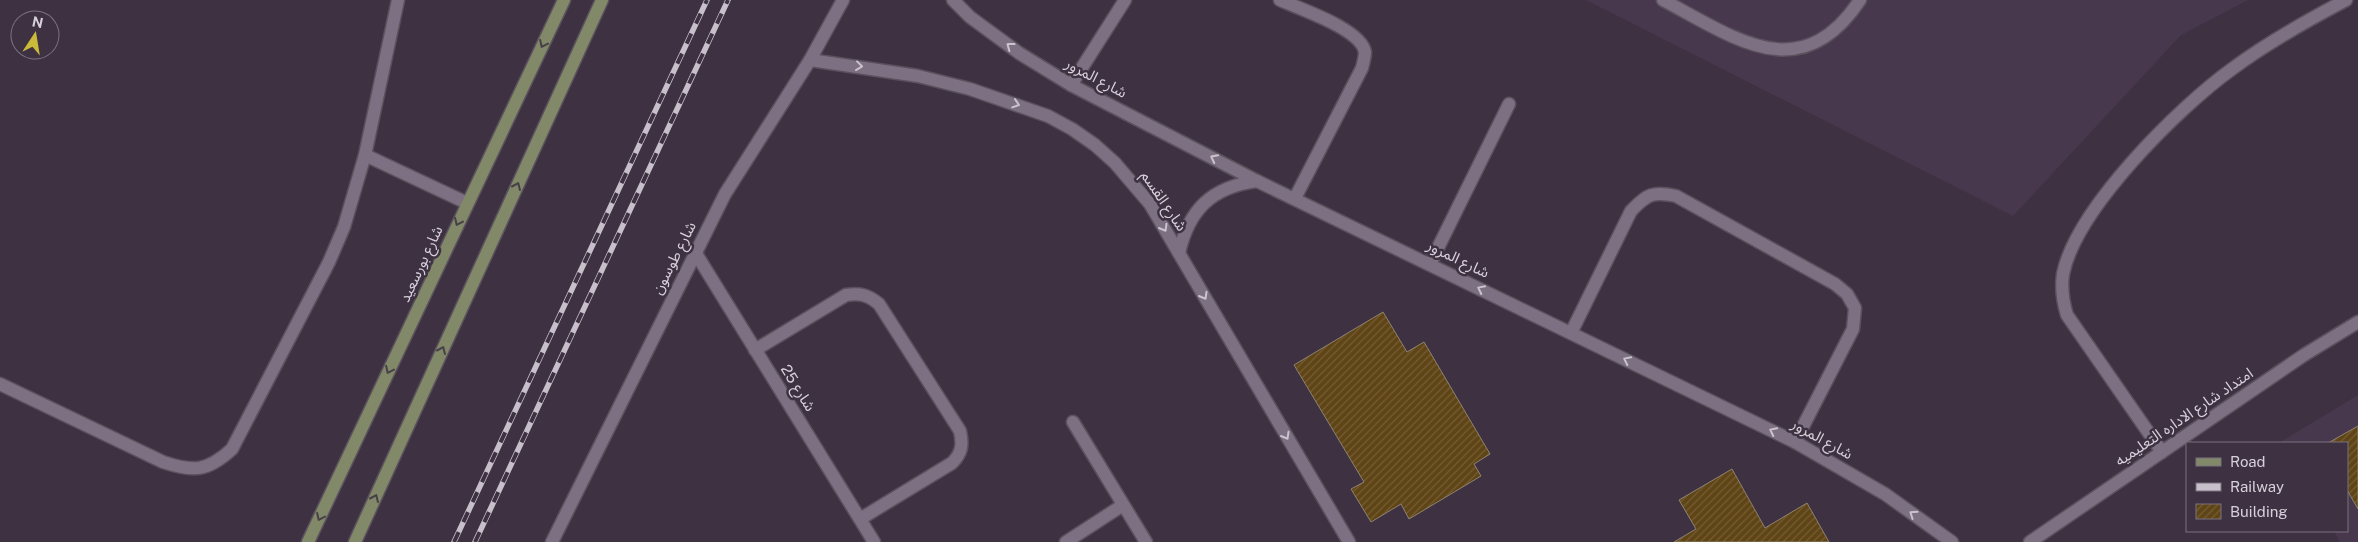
<svg xmlns="http://www.w3.org/2000/svg" width="2358" height="542" viewBox="0 0 2358 542" font-family="'Public Sans','Noto Sans Arabic',sans-serif">
<style>
.built{fill:#48384e}
.building{fill:url(#building-hatch);stroke:#8f8370}
.lines{fill:none;stroke-linecap:round;stroke-linejoin:round}
.service-casing{stroke:#5a515d;stroke-width:15}
.minor-casing{stroke:#5a515d;stroke-width:15}
.primary-casing{stroke:#5a515d;stroke-width:15}
.service{stroke:#7d7082;stroke-width:12}
.minor{stroke:#7d7082;stroke-width:12}
.primary{stroke:#818969;stroke-width:12}
.rail-casing{stroke:#c7bfca;stroke-width:5.5}
.rail{stroke:#3e3242;stroke-width:4;stroke-dasharray:11;stroke-linecap:butt}
.oneway{stroke:#483f48}
.oneway2{stroke:#cac2cd}
.labels{text-anchor:middle;stroke-width:5;stroke-linejoin:round;paint-order:stroke}
.street-label{font-size:15px;fill:#d7d0da;stroke:#3e3242}
</style>
<defs>
<pattern id="building-hatch" width="6" height="6" patternUnits="userSpaceOnUse" patternTransform="scale(1.25)"><rect width="6" height="6" fill="#5f4415"/><path d="M-1 1l2-2M0 6l6-6M5 7l2-2" fill="none" stroke="#755e36"/></pattern>
</defs>
<rect width="100%" height="100%" fill="#3e3242"/>
<g class="built">
<polygon points="1586,0 2248,0 2181,35 2013,216"/>
<polygon points="2358,395 2358,542 2340,542 2334,531 2347,531 2347,443 2279,443"/>
</g>
<g class="building">
<polygon points="1383,312 1407,352 1424,342 1490,454 1474,464 1481,476 1409,519 1401,504 1371,522 1351,489 1364,482 1294,365"/>
<polygon points="2358,426 2358,509 2347,490 2347,443 2328,443"/>
<polygon points="1732,469 1765,528 1807,503 1829,542 1674,542 1696,529 1679,500"/>
</g>
<g class="lines">
<defs>
<g id="service">
<path d="M1663 0C1735 38 1801 89 1860 0"/>
<polyline points="365,155 467,203"/>
<path d="M0 384 163 462C193 472 207 472 232 449L329 262 344 227 365 155 398 0"/>
</g>
<g id="minor">
<polyline points="953,0 970,17 1019,53 1071,85 1257,181 1795,442 1885,494 1952,542"/>
<path d="M1280 0C1300 9 1361 29 1365 52 1365 57 1363 64 1362 68L1295 198"/>
<polyline points="810,60 918,76 970,89 1048,116 1072,129 1095,145 1115,163 1150,204 1349,542"/>
<polyline points="1071,85 1125,0"/>
<polyline points="695,252 874,542"/>
<path d="M1179 253C1189 209 1212 187 1257 181"/>
<polyline points="1430,264 1509,104"/>
<path d="M1571 333 1631 211C1647 194 1653 191 1676 196L1835 284 1847 294 1855 308 1853 329 1795 442"/>
<path d="M755 350 846 295C861 293 868 295 879 304L960 431C963 445 962 453 952 463L860 519"/>
<polyline points="1073,422 1146,542"/>
<path d="M2162 452 2067 315C2063 302 2061 288 2063 274 2076 209 2179 107 2232 69 2268 42 2306 21 2346 0"/>
<polyline points="552,542 725,194 810,60 843,0"/>
<polyline points="1066,542 1123,505"/>
<polyline points="2030,542 2304,355 2358,322"/>
</g>
<g id="primary">
<polyline points="308,542 564,0"/>
<polyline points="355,542 602,0"/>
</g>
</defs>
<use href="#service" class="service-casing"/>
<use href="#minor" class="minor-casing"/>
<use href="#primary" class="primary-casing"/>
<use href="#service" class="service"/>
<use href="#minor" class="minor"/>
<use href="#primary" class="primary"/>
<defs>
<g id="rail">
<polyline points="454,542 707,0"/>
<polyline points="475,542 728,0"/>
</g>
</defs>
<use href="#rail" class="rail-casing"/>
<use href="#rail" class="rail"/>
</g>
<defs><path id="oneway-chevron" d="M-2-3.5L2.5 0L-2 3.5" fill="none" stroke-width="1.6" stroke-linecap="round" stroke-linejoin="round" transform="scale(1.25)"/></defs>
<g class="oneway">
<use href="#oneway-chevron" transform="translate(543 44) rotate(115)"/>
<use href="#oneway-chevron" transform="translate(517 186) rotate(-66)"/>
<use href="#oneway-chevron" transform="translate(458 222) rotate(115)"/>
<use href="#oneway-chevron" transform="translate(442 350) rotate(-66)"/>
<use href="#oneway-chevron" transform="translate(389 370) rotate(115)"/>
<use href="#oneway-chevron" transform="translate(375 498) rotate(-66)"/>
<use href="#oneway-chevron" transform="translate(320 517) rotate(115)"/>
</g>
<g class="oneway2">
<use href="#oneway-chevron" transform="translate(1010 46) rotate(-143)"/>
<use href="#oneway-chevron" transform="translate(859 66) rotate(7)"/>
<use href="#oneway-chevron" transform="translate(1016 104) rotate(18)"/>
<use href="#oneway-chevron" transform="translate(1214 158) rotate(-153)"/>
<use href="#oneway-chevron" transform="translate(1164 228) rotate(60)"/>
<use href="#oneway-chevron" transform="translate(1481 289) rotate(-154)"/>
<use href="#oneway-chevron" transform="translate(1204 296) rotate(60)"/>
<use href="#oneway-chevron" transform="translate(1627 360) rotate(-154)"/>
<use href="#oneway-chevron" transform="translate(1773 431) rotate(-154)"/>
<use href="#oneway-chevron" transform="translate(1286 436) rotate(60)"/>
<use href="#oneway-chevron" transform="translate(1913 514) rotate(-145)"/>
</g>
<g class="labels">
<g class="street-label">
<text transform="translate(1096 78) rotate(28)" y="5">شارع المرور</text>
<text transform="translate(1164 201) rotate(56)" y="5">شارع القسم</text>
<text transform="translate(674 258) rotate(-63)" y="5">شارع طوسون</text>
<text transform="translate(1458 259) rotate(26)" y="5">شارع المرور</text>
<text transform="translate(421 264) rotate(-65)" y="5">شارع بورسعيد</text>
<text transform="translate(798 388) rotate(58)" y="5">شارع 25</text>
<text transform="translate(2184 417) rotate(-34)" y="5">امتداد شارع الاداره التعليميه</text>
<text transform="translate(1822 439) rotate(29)" y="5">شارع المرور</text>
</g>
</g>
<rect x="2186" y="442" width="162" height="90" fill="#3e3242" stroke="#7b717f"/>
<rect x="2196" y="458" width="25" height="8" fill="#818969" stroke="#7b717f"/>
<text x="2230" y="467" font-size="15" fill="#d7d0da">Road</text>
<rect x="2196" y="483" width="25" height="8" fill="#c7bfca" stroke="#7b717f"/>
<text x="2230" y="492" font-size="15" fill="#d7d0da">Railway</text>
<rect x="2196" y="504" width="25" height="15" fill="url(#building-hatch)" stroke="#7b717f"/>
<text x="2230" y="517" font-size="15" fill="#d7d0da">Building</text>
<g transform="translate(35 35) rotate(12)"><circle r="24" fill="#3e3242" stroke="#7b717f"/>
<path d="M0-4L9 19L0 12L-9 19Z" fill="#cbb939"/>
<text y="-8" font-size="14" font-weight="bold" text-anchor="middle" fill="#d7d0da">N</text>
</g>
</svg>
